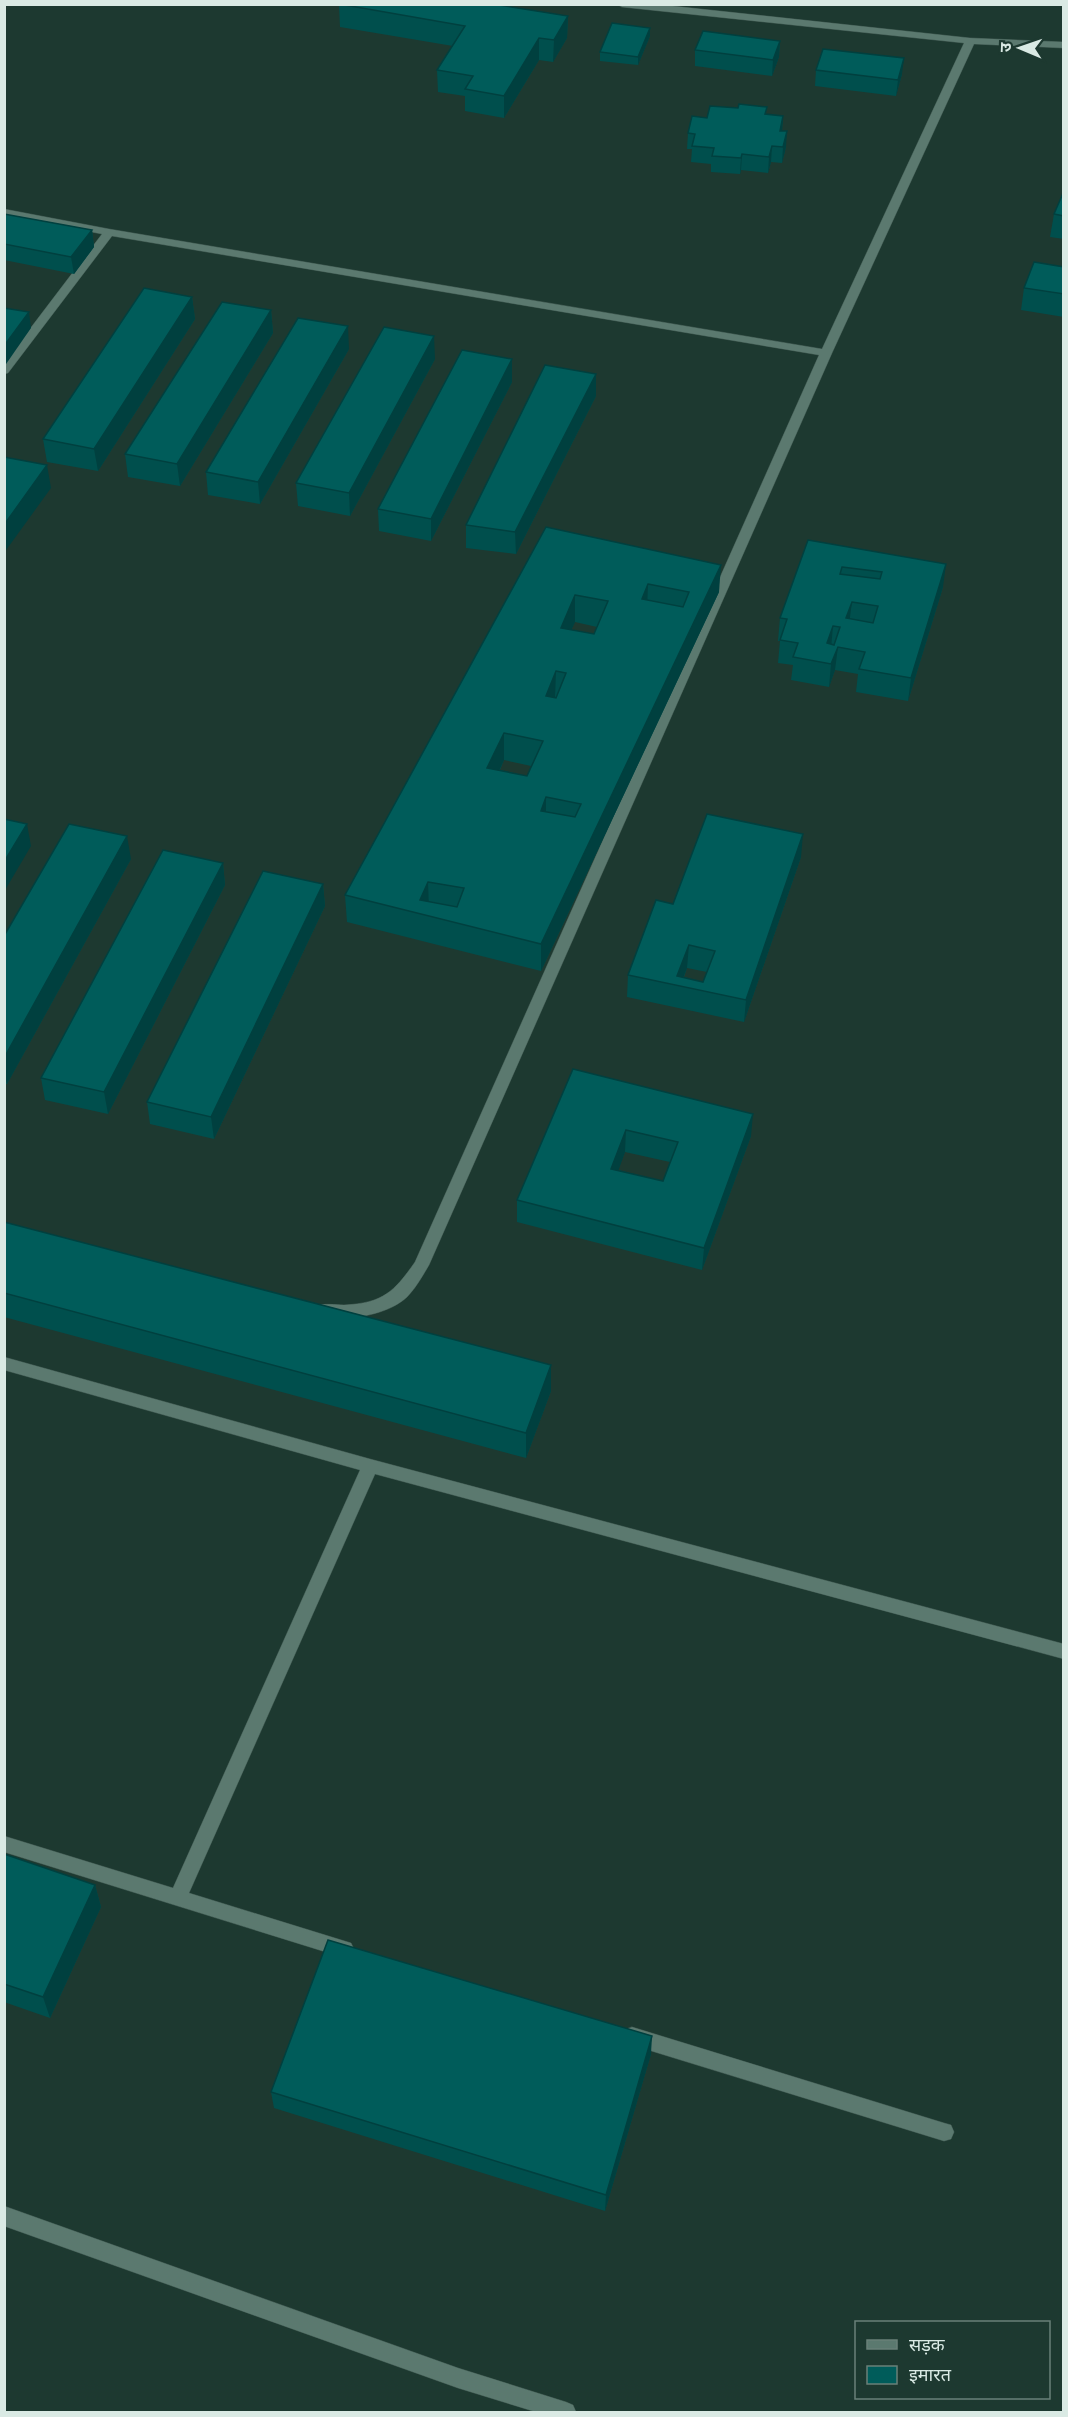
<svg xmlns="http://www.w3.org/2000/svg" width="1068" height="2417" viewBox="0 0 1068 2417" font-family="'Golos Text','Noto Sans Devanagari',sans-serif">
<style>
.lines{fill:none;stroke-linecap:round;stroke-linejoin:round}
.service-casing{stroke:#3c554d;stroke-width:1}
.tertiary-casing{stroke:#3c554d;stroke-width:1}
.service{fill:#5b796f;fill-rule:evenodd}
.tertiary{fill:#5b796f;fill-rule:evenodd}
.wall{fill:#004f4d;fill-rule:evenodd}
.shaded-wall{fill:#00403f}
.building{fill:#005c5a;stroke:#00403f;stroke-width:1.5;fill-rule:evenodd}
</style>
<rect width="100%" height="100%" fill="#1d3930"/>
<g class="lines">
<defs>
<g id="service">
<path d="M617 4H654L970 38 1064 42V48L974 44 832 353 429 1265C423 1275 416 1288 407 1297 387 1316 342 1323 316 1314L313 1310 316 1306C325 1303 335 1305 344 1305 383 1303 394 1292 415 1262L819 355 112 236 8 373 4 374V363L102 234 4 215V209L109 229 822 349 964 43 622 7Z"/>
<polygon points="4,1357 370,1459 1064,1644 1064,1659 375,1474 189,1893 351,1943 354,1949 351,1955 345,1958 4,1852 4,1836 173,1888 360,1470 4,1370"/>
<polygon points="632,2027 944,2123 951,2125 954,2132 951,2139 944,2141 632,2045 625,2042 623,2036 625,2030"/>
</g>
<polygon id="tertiary" points="4,2206 458,2368 566,2402 573,2405 576,2412 536,2412 458,2388 4,2226"/>
</defs>
<use href="#service" class="service-casing"/>
<use href="#tertiary" class="tertiary-casing"/>
<use href="#service" class="service"/>
<use href="#tertiary" class="tertiary"/>
</g>
<g class="wall">
<polygon points="339,5 568,16 567,38 553,62 539,60 504,118 465,111 465,96 438,92 437,70 453,46 340,27"/>
<polygon points="650,36 638,65 600,61 600,52"/>
<polygon points="780,41 779,57 772,76 695,66 695,50"/>
<polygon points="816,70 902,74 896,96 815,86"/>
<polygon points="766,115 783,116 782,131 786,147 782,163 771,162 768,173 741,170 740,174 711,172 711,164 691,162 692,149 687,149 688,133 707,118"/>
<polygon points="1064,191 1064,239 1050,237 1054,214"/>
<polygon points="4,214 92,230 94,247 74,274 4,260"/>
<polygon points="1064,267 1064,317 1021,310 1024,288"/>
<polygon points="192,297 195,319 98,471 47,462 43,439"/>
<polygon points="271,310 273,333 180,486 128,477 125,454"/>
<polygon points="349,349 260,504 208,495 206,472"/>
<polygon points="435,359 350,516 298,506 296,483"/>
<polygon points="512,359 512,382 431,541 379,531 378,509"/>
<polygon points="596,374 596,396 516,554 466,548 466,525"/>
<path d="M546 527 719 592 541 971 347 922 345 895ZM575 622 597 627 594 634 571 630ZM504 760 531 766 527 776 500 770Z"/>
<polygon points="808,540 943,587 908,701 856,692 858,674 835,670 829,687 791,680 793,665 778,663 780,641 778,641 780,618"/>
<path d="M801 857 744 1022 627 997 628 975 673 904ZM687 968 707 972 703 982 684 977Z"/>
<polygon points="131,859 7,1084 4,1084 4,936"/>
<polygon points="223,863 225,885 108,1114 45,1100 41,1078"/>
<polygon points="323,884 325,906 214,1139 150,1124 147,1102"/>
<path d="M573 1069 751 1136 702 1270 517 1222V1200ZM625 1152 670 1162 663 1181 618 1170Z"/>
<polygon points="4,1222 551,1365 551,1391 526,1458 4,1317"/>
<polygon points="4,1854 95,1885 101,1907 50,2018 4,2002"/>
<polygon points="651,2054 605,2211 274,2108 271,2092"/>
</g>
<g class="shaded-wall">
<polygon points="568,16 567,38 553,62 554,40"/>
<polygon points="650,28 650,36 638,65 638,57"/>
<polygon points="539,38 539,60 504,118 504,96"/>
<polygon points="780,41 779,57 772,76 773,60"/>
<polygon points="904,58 902,74 896,96 898,80"/>
<polygon points="783,116 782,132 780,131"/>
<polygon points="787,131 786,147 782,163 783,147"/>
<polygon points="772,146 771,162 768,173 769,157"/>
<polygon points="742,154 741,170 740,174 741,158"/>
<polygon points="92,230 94,247 74,274 71,257"/>
<polygon points="192,297 195,319 98,471 94,449"/>
<polygon points="271,310 273,333 180,486 177,464"/>
<polygon points="29,312 31,328 4,367 4,346"/>
<polygon points="348,326 349,349 260,504 258,482"/>
<polygon points="434,336 435,359 350,516 349,493"/>
<polygon points="512,359 512,382 431,541 431,519"/>
<polygon points="596,374 596,396 516,554 515,532"/>
<polygon points="47,465 51,488 4,553 4,525"/>
<polygon points="946,564 943,587 908,701 911,678"/>
<polygon points="721,565 719,592 541,971 541,944"/>
<polygon points="648,584 647,612 642,599"/>
<polygon points="575,595 575,622 560,655 561,628"/>
<polygon points="852,602 849,625 846,618"/>
<polygon points="833,626 831,649 827,643"/>
<polygon points="838,647 835,670 829,687 831,664"/>
<polygon points="556,671 555,699 546,696"/>
<polygon points="504,733 504,760 488,795 487,768"/>
<polygon points="546,797 546,825 541,811"/>
<polygon points="27,824 31,846 4,892 4,862"/>
<polygon points="803,834 801,857 744,1022 746,1000"/>
<polygon points="127,836 131,859 7,1084 4,1073 4,1058"/>
<polygon points="223,863 225,885 108,1114 104,1092"/>
<polygon points="428,882 429,909 420,900"/>
<polygon points="323,884 325,906 214,1139 211,1117"/>
<polygon points="689,945 687,968 680,986 677,976"/>
<polygon points="753,1114 751,1136 702,1270 704,1248"/>
<polygon points="626,1130 625,1152 611,1191 611,1169"/>
<polygon points="551,1365 551,1391 526,1458 526,1433"/>
<polygon points="95,1885 101,1907 50,2018 43,1997"/>
<polygon points="652,2036 651,2054 605,2211 606,2195"/>
</g>
<g class="building">
<polygon points="339,4 493,4 568,16 554,40 539,38 504,96 465,89 473,76 437,70 465,26"/>
<polygon points="612,23 650,28 638,57 600,52"/>
<polygon points="703,31 780,41 773,60 695,50"/>
<polygon points="823,49 904,58 898,80 816,70"/>
<polygon points="739,104 767,107 765,114 783,116 780,131 787,131 783,147 772,146 769,157 742,154 741,158 712,156 714,148 692,146 695,134 688,133 692,116 707,118 710,106 738,108"/>
<polygon points="1064,191 1064,216 1054,214"/>
<polygon points="4,214 92,230 71,257 4,244"/>
<polygon points="1034,262 1064,267 1064,294 1024,288"/>
<polygon points="144,288 192,297 94,449 43,439"/>
<polygon points="222,302 271,310 177,464 125,454"/>
<polygon points="4,308 29,312 4,346"/>
<polygon points="298,318 348,326 258,482 206,472"/>
<polygon points="384,327 434,336 349,493 296,483"/>
<polygon points="462,350 512,359 431,519 378,509"/>
<polygon points="545,365 596,374 515,532 466,525"/>
<polygon points="4,457 47,465 4,525"/>
<path d="M546 527 721 565 541 944 345 895ZM648 584 689 592 683 607 642 599ZM575 595 608 601 594 634 561 628ZM556 671 566 673 556 698 546 696ZM504 733 543 741 527 776 487 768ZM546 797 581 804 575 817 541 811ZM428 882 464 888 457 907 420 900Z"/>
<path d="M808 540 946 564 911 678 859 669 865 652 838 647 831 664 793 657 798 643 780 640 787 619 780 618ZM842 567 882 572 880 579 840 574ZM852 602 878 606 873 623 846 618ZM833 626 840 627 834 645 827 643Z"/>
<path d="M707 814 803 834 746 1000 628 975 656 900 673 904ZM689 945 715 951 703 982 677 976Z"/>
<polygon points="4,819 27,824 4,862"/>
<polygon points="69,824 127,836 4,1058 4,936"/>
<polygon points="163,850 223,863 104,1092 41,1078"/>
<polygon points="263,871 323,884 211,1117 147,1102"/>
<path d="M573 1069 753 1114 704 1248 517 1200ZM626 1130 678 1142 663 1181 611 1169Z"/>
<polygon points="4,1222 551,1365 526,1433 4,1293"/>
<polygon points="4,1854 95,1885 43,1997 4,1984"/>
<polygon points="328,1940 652,2036 606,2195 271,2092"/>
</g>
<rect width="1068" height="2417" fill="none" stroke="#daeae4" stroke-width="12"/>
<rect x="855" y="2321" width="195" height="78" fill="#1d3930" stroke="#698078" stroke-width="1.5"/>
<rect x="867" y="2340" width="30" height="9" fill="#5b796f" stroke="#698078" stroke-width="1.5"/>
<text x="909" y="2351" font-size="18" fill="#daeae4">सड़क</text>
<rect x="867" y="2366" width="30" height="18" fill="#005c5a" stroke="#698078" stroke-width="1.5"/>
<text x="909" y="2381" font-size="18" fill="#daeae4">इमारत</text>
<g transform="translate(1020 48) rotate(272)" stroke="#1d3930" stroke-width="4.5" paint-order="stroke">
<path d="M0-4.5L10 22L0 15L-10 22Z" fill="#daeae4"/>
<text y="-9" font-size="16" font-weight="bold" text-anchor="middle" fill="#daeae4">उ</text>
</g>
</svg>
